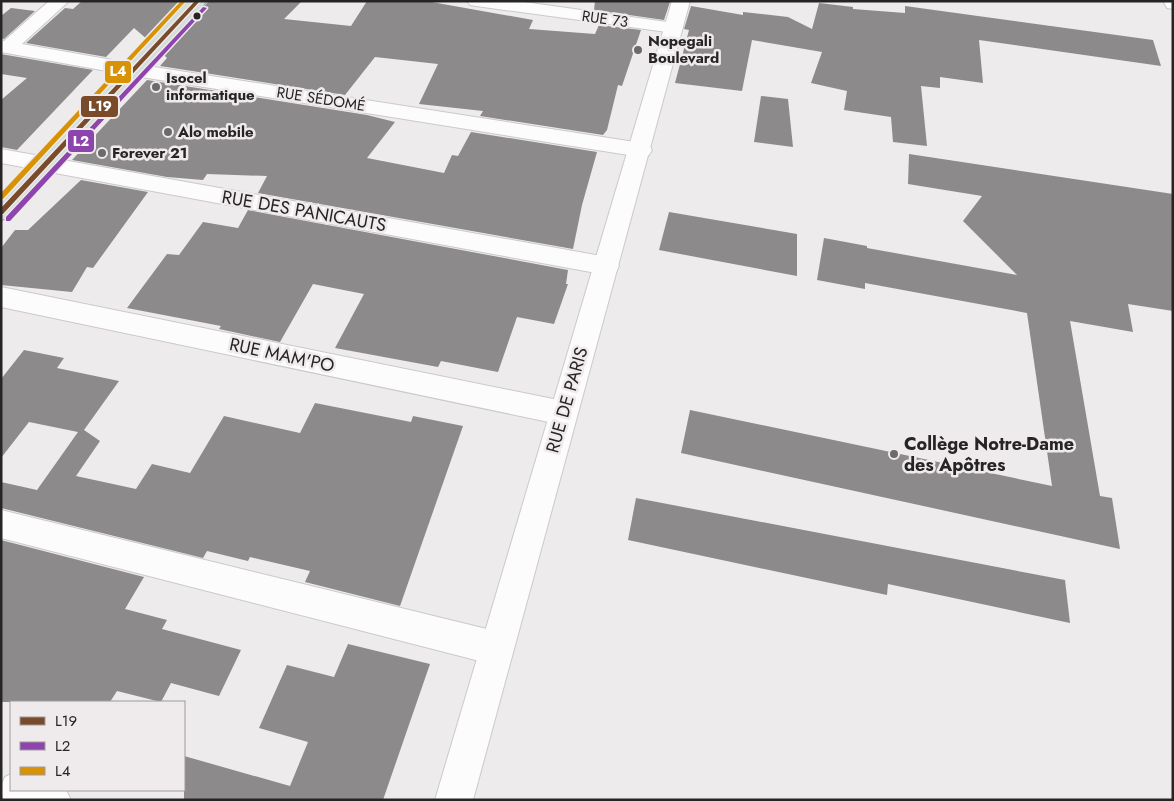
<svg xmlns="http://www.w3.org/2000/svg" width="1174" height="801" viewBox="0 0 1174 801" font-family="Jost,sans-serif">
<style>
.building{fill:#8c8a8b}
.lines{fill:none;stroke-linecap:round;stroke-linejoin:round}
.minor-casing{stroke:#cbc9ca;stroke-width:2}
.tertiary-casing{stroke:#cbc9ca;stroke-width:2}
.trunk-casing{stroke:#97a5a1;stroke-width:2}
.minor{fill:#fcfcfc;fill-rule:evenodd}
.tertiary{fill:#fcfcfc;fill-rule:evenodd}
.trunk{fill:#d4dedb;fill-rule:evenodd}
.bus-1-casing{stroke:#efeaec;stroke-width:3}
.bus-2-casing{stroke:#efeaec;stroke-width:3}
.bus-3-casing{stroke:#efeaec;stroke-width:3}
.bus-1{fill:#7a4b2a;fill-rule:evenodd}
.bus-2{fill:#8e44ad;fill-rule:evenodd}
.bus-3{fill:#d89206;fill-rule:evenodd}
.bus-dot{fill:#262425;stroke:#efeaec;stroke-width:2}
.poi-dot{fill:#6c6a6b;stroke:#efeaec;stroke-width:2}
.labels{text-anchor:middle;stroke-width:5;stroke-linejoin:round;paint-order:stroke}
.far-street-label{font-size:15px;fill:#262425;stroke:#efeaec}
.far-poi-label{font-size:15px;font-weight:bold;fill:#262425;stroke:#efeaec;text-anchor:start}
.street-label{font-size:18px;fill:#262425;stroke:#efeaec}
.poi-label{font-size:18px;font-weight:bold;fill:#262425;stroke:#efeaec;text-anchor:start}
.line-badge{stroke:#efeaec;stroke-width:2}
.badge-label{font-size:14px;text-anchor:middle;font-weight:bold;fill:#fff}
</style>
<rect width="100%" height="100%" fill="#eeebec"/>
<g class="building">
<polygon points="82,1 185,1 148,40 134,28 106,57 26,43 65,8 73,9"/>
<polygon points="209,1 302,1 284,19 351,26 367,1 426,1 533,20 529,29 595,34 599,25 641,30 622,86 618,85 607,130 603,135 480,116 483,111 419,104 438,64 375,57 345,95 160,66 167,58 162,53"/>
<polygon points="595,1 668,1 670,2 664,20 594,10"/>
<polygon points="819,3 853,7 853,9 905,13 905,6 1153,40 1161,66 979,40 983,83 940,77 940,88 921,86 927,146 893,142 891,117 844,110 847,91 811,83 822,52 752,40 742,91 675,83 689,30 684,29 691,6 743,15 743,12 788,17 812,29"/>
<polygon points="11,8 35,11 4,39 1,38 1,16"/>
<polygon points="1,54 93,70 17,150 1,147 1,100 27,78 1,74"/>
<polygon points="147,80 367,115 395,122 367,158 444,173 452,155 458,156 471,132 597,152 582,205 573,249 258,193 267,176 207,174 203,180 167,177 72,160"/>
<polygon points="761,96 788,99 793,147 754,142"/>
<polygon points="909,154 1173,194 1173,311 1128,304 1133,332 1070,321 1100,496 1112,498 1120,549 681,453 690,410 1052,486 1027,313 865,283 865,289 817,280 824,238 867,246 867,248 1017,275 963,221 982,196 908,184"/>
<polygon points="81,180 148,192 93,268 87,267 72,292 1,285 1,248 15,230 28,230"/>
<polygon points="248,210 568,270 566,284 568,284 554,324 517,317 498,372 441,361 438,367 335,348 364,294 313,284 280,342 219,329 221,326 127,308 167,254 179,255 203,222 238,228"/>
<polygon points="669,212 797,234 797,276 659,250"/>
<polygon points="24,350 64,358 57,368 119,381 84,430 100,441 76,476 136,489 152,464 190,473 224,416 300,433 315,403 411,422 413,416 463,426 400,606 305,582 310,571 250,557 248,561 207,551 203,558 1,508 1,482 37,490 78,432 29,422 1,458 1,379"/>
<polygon points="636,498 1065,580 1070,623 888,584 887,595 628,540"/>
<polygon points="1,540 144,577 125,609 167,620 162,629 241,650 219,696 171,683 161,702 117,691 110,702 1,702"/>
<polygon points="348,644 430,664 383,800 184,800 184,756 290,786 308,742 259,728 287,665 334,677"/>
</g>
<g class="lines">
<defs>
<g id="minor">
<polygon points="49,1 69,1 22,44 135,64 641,143 649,145 652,150 649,155 641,157 135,76 1,52 1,40 4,41"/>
<polygon points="467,1 517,1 674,23 680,24 683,28 680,32 674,33 476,6 470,5"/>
<polygon points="1,149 607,257 616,260 619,266 616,272 607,275 1,163"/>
<polygon points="1,287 563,401 573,405 577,413 573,421 563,425 1,307"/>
<polygon points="1,510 495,631 507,636 512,648 507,660 495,665 1,538"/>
<polygon points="11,774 11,790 66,790 71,800 3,800 1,786 5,777"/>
</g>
<g id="tertiary">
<polygon points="672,1 690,1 473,800 435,800"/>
<polygon points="1163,1 1173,1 1173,9 1167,8"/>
</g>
<polygon id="trunk" points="188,1 207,1 9,218 1,220 1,198"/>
</defs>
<use href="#minor" class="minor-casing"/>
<use href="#tertiary" class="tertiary-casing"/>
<use href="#trunk" class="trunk-casing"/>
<use href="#minor" class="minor"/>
<use href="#tertiary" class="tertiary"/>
<use href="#trunk" class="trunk"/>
<defs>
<polygon id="bus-1" points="195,1 200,1 3,214 1,214 1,208"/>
<polygon id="bus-2" points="203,7 207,8 10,221 6,221 6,217"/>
<polygon id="bus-3" points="181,1 186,1 3,199 1,199 1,193"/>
</defs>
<use href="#bus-1" class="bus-1-casing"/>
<use href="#bus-2" class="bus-2-casing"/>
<use href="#bus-3" class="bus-3-casing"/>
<use href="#bus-1" class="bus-1"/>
<use href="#bus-2" class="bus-2"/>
<use href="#bus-3" class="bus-3"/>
</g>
<circle class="bus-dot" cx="197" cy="16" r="4.5"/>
<g class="poi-dot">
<circle cx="638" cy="50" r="5"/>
<circle cx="156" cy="87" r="5"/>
<circle cx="168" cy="132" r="5"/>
<circle cx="102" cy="153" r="5"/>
<circle cx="894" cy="454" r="5"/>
</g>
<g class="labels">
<g class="far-street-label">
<text transform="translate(605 19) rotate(8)" y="5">RUE 73</text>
<text transform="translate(321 99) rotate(9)" y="5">RUE SÉDOMÉ</text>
</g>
<g class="far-poi-label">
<text x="648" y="46">Nopegali<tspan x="648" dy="17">Boulevard</tspan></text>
<text x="166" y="83">Isocel<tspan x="166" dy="17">informatique</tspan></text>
<text x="178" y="137">Alo mobile</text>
<text x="112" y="158">Forever 21</text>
</g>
<g class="street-label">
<text transform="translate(304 211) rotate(10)" y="6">RUE DES PANICAUTS</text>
<text transform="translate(282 355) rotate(12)" y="6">RUE MAM'PO</text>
<text transform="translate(567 400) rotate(-74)" y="6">RUE DE PARIS</text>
</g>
<g class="poi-label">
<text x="904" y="450">Collège Notre-Dame<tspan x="904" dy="21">des Apôtres</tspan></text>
</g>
</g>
<g class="line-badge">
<rect x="104" y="60" width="28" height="24" rx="5" fill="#d89206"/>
<rect x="80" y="95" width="39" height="23" rx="5" fill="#7a4b2a"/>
<rect x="67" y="129" width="28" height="24" rx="5" fill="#8e44ad"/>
</g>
<g class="badge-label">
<text x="118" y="76">L4</text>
<text x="100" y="111">L19</text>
<text x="81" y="146">L2</text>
</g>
<rect width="1174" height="801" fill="none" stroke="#262425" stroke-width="5"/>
<rect x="10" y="701" width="175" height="90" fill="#efeaec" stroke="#9f9b9c"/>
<rect x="20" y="717" width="25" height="8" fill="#7a4b2a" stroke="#9f9b9c"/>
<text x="55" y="726" font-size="15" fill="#262425">L19</text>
<rect x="20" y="742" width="25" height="8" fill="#8e44ad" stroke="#9f9b9c"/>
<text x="55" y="751" font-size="15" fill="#262425">L2</text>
<rect x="20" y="767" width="25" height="8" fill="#d89206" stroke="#9f9b9c"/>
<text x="55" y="776" font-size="15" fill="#262425">L4</text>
</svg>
